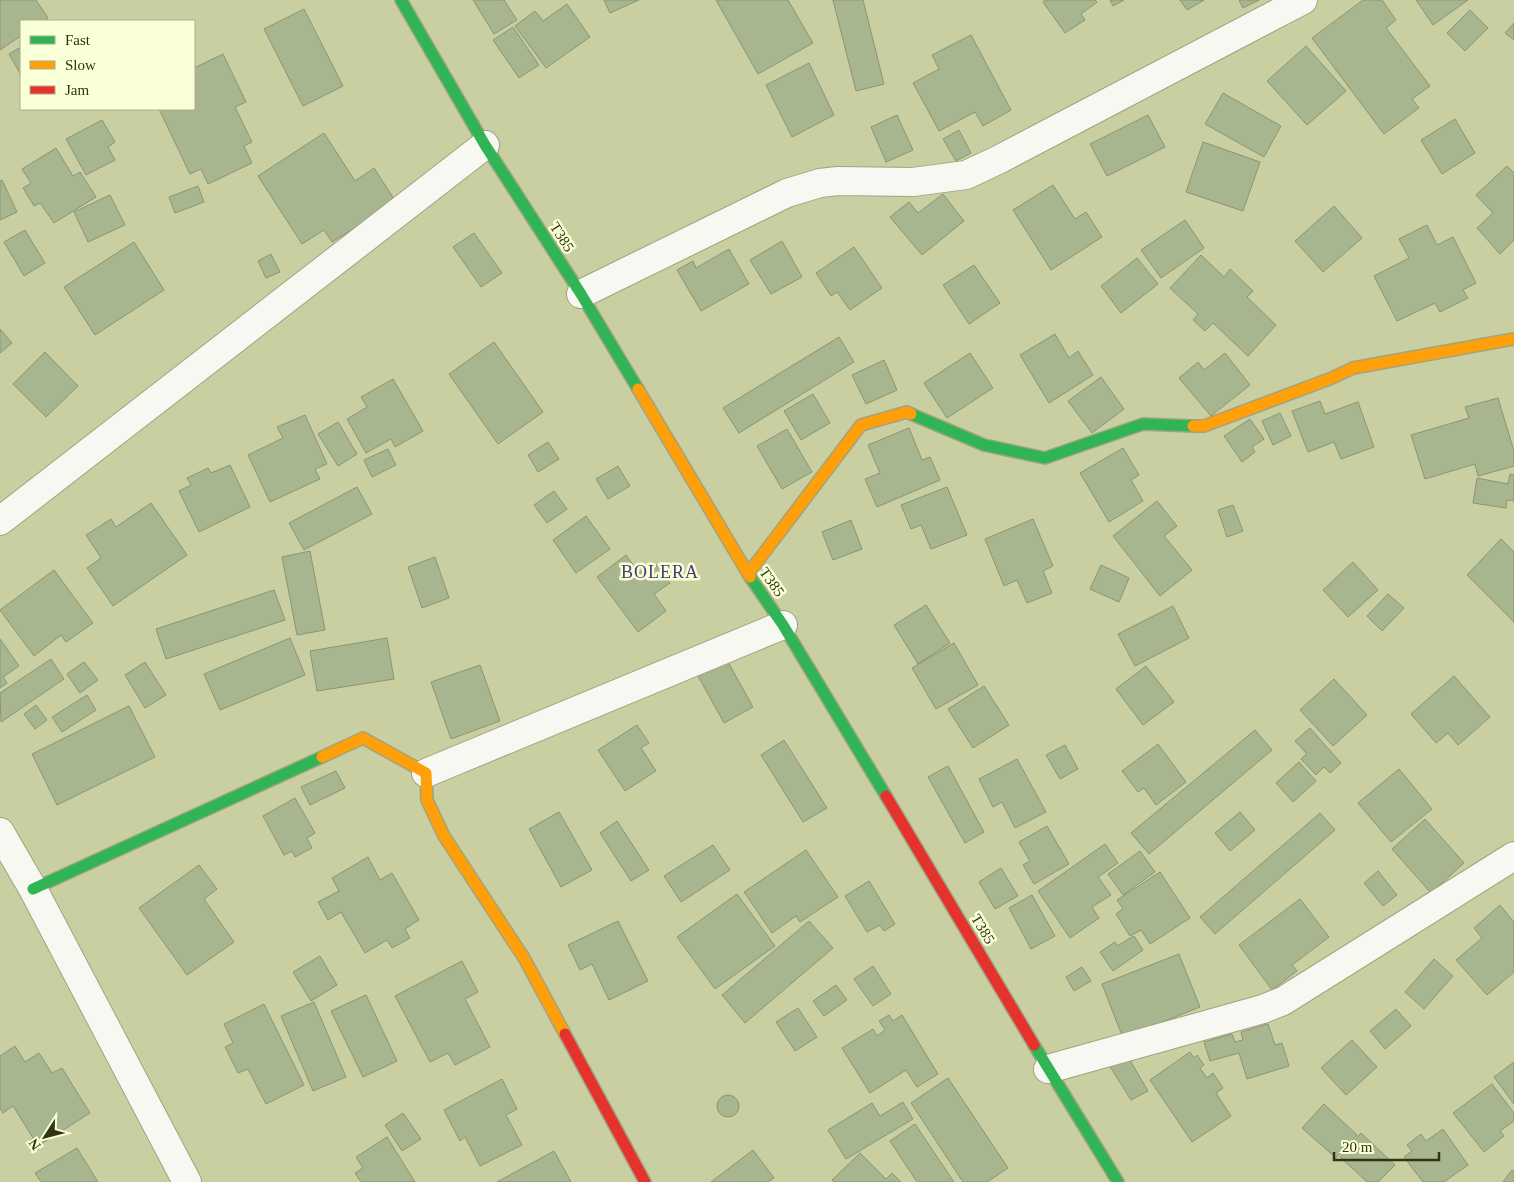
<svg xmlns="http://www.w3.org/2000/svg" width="1514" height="1182" viewBox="0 0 1514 1182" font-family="'Times New Roman',serif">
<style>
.building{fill:#a8b68f;stroke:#8a9573}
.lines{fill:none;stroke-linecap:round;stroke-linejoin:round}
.street-casing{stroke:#a0a480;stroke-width:30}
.fast-casing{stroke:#a0a480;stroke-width:14}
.slow-casing{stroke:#a0a480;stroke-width:14}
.jam-casing{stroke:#a0a480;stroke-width:14}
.street{stroke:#f7f8f1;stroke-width:28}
.fast{stroke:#30b455;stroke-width:11}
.slow{stroke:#ff9f0a;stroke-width:11}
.jam{stroke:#e5322d;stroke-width:11}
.labels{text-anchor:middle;stroke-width:5;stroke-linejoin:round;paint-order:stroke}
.street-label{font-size:15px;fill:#303411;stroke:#f9ffd6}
.quarter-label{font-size:18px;letter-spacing:1px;fill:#4c3b78;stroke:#f9ffd6}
</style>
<rect width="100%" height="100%" fill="#c9cfa1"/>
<g class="building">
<polygon points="0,0 36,0 48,18 43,21 21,21 21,36 0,50"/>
<polygon points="473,0 504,0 517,20 494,34"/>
<polygon points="604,0 639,0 610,13"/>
<polygon points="716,0 788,0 813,43 758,74"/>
<polygon points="833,0 863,0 884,84 856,91"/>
<polygon points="1045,0 1095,0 1097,2 1081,14 1085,20 1065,33 1043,2"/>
<polygon points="1110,0 1124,0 1113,6"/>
<polygon points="1180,0 1204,0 1187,10"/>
<polygon points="1239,0 1259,0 1243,8"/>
<polygon points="1363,0 1382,0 1396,20 1386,28 1430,86 1412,99 1419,108 1384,134 1312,38"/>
<polygon points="1416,0 1468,0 1433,25"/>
<polygon points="567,4 590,37 546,68 515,26 535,11 543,21"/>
<polygon points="304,9 343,86 303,106 264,29"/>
<polygon points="1470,10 1488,28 1465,51 1447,33"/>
<polygon points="1514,23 1514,40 1505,33"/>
<polygon points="513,27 539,65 519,78 493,40"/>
<polygon points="971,35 1011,110 983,126 975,112 939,131 913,83 939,69 932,55"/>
<polygon points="1306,46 1346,91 1307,125 1267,81"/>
<polygon points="21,47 21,75 9,54"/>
<polygon points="223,54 246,102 235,107 252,142 244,146 252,163 208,184 201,169 190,174 159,109 194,109 194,68"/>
<polygon points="809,63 834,115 792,137 766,85"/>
<polygon points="1223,93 1281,126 1264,157 1205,124"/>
<polygon points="897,115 913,150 886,162 871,127"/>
<polygon points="1148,115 1165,147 1107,176 1090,144"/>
<polygon points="1455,119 1475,153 1442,174 1421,140"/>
<polygon points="102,120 115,142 108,147 115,160 86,175 66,139"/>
<polygon points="959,130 971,153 956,161 943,139"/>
<polygon points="324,133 355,181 374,168 396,202 332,242 324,230 302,244 258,176"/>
<polygon points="1203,142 1260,162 1243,211 1186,192"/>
<polygon points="56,148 73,176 80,172 96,197 54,223 40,203 34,206 23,188 31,183 22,169"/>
<polygon points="1507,166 1514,173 1514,240 1500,254 1477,228 1493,213 1476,195"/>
<polygon points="2,180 17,212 0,220 0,181"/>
<polygon points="1053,185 1075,219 1086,212 1102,237 1051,270 1013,210"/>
<polygon points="198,186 204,202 175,213 169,197"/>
<polygon points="943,194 964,221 922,255 890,217 909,202 918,213"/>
<polygon points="110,195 125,225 88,242 74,212"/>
<polygon points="1334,206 1362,238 1323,272 1295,241"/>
<polygon points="1185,220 1204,248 1161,278 1141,250"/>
<polygon points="1427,225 1437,245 1453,237 1476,283 1463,290 1468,298 1440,312 1435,303 1397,321 1374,276 1409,258 1399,239"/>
<polygon points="25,230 45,263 24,276 4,242"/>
<polygon points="474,233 502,273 481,287 453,247"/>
<polygon points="782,241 802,277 771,294 750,260"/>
<polygon points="134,242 164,290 95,335 64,287"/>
<polygon points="854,247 882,288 850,310 837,292 831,296 816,273"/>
<polygon points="729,249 749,284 701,311 677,270 693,261 696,268"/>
<polygon points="271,254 280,272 266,278 258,261"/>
<polygon points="1201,255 1224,277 1230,269 1253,291 1247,297 1276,325 1248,356 1213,323 1205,331 1193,320 1198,314 1170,288"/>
<polygon points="1137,258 1158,284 1121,313 1101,286"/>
<polygon points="974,265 1000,303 969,324 943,285"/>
<polygon points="0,329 12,343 0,353"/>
<polygon points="1055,334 1069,358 1078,351 1093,375 1049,403 1020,355"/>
<polygon points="839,337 854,362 739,433 723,408"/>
<polygon points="494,342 543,412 498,444 449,374"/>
<polygon points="45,352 78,386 46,417 13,384"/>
<polygon points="970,353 993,388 947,418 924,383"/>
<polygon points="1225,353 1250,385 1211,416 1179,378 1198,362 1204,370"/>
<polygon points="884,360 897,390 866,404 852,375"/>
<polygon points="1101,377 1124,409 1092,433 1068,401"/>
<polygon points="393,379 423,431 395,447 391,439 366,453 347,419 367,407 361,397"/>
<polygon points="813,394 830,423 801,440 784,411"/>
<polygon points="1498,398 1514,451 1514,466 1478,476 1475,464 1425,479 1411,435 1469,418 1465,407"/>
<polygon points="1320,401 1325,414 1358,402 1374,447 1341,459 1334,442 1308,452 1292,411"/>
<polygon points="1280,413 1291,436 1273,445 1262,421"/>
<polygon points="305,415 327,464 315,469 320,479 270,502 248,455 283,438 277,427"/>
<polygon points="1250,419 1264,439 1252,447 1255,452 1242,462 1224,436"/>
<polygon points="338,422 357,454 338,466 318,434"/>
<polygon points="909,428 922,460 930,457 940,480 877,507 865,479 880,473 868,445"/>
<polygon points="787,429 812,472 782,489 757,446"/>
<polygon points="548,442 559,459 538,472 528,455"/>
<polygon points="1123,448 1139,475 1131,480 1143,501 1109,522 1080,473"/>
<polygon points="388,449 396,465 372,477 364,460"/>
<polygon points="230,465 250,507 199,532 179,491 191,485 187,478 208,468 211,473"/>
<polygon points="618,466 630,486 608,499 596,479"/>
<polygon points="1510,474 1514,475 1514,501 1507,500 1506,508 1473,503 1477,478 1508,484"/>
<polygon points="357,487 372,514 304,550 289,523"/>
<polygon points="947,487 967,535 931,549 921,525 911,529 901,505"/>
<polygon points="554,491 567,509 547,523 534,505"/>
<polygon points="1157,501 1177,526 1164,536 1192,570 1160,596 1113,536"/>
<polygon points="151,503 187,555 113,606 87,568 101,558 86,535 111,519 116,527"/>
<polygon points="1233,505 1243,531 1227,537 1218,510"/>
<polygon points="586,516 610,549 576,573 553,540"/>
<polygon points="1033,519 1053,566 1043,571 1052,593 1027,603 1017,580 1004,586 985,539"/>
<polygon points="851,520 862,549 833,560 822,532"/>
<polygon points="1501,539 1514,552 1514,622 1467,575"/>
<polygon points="310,551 325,630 297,635 282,557"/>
<polygon points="626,555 639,573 654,562 670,583 654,594 666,611 638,632 597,577"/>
<polygon points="435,557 449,598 422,608 408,567"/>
<polygon points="1353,562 1378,590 1348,617 1323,590"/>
<polygon points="1101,565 1129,578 1119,602 1090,589"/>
<polygon points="54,570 93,623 66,642 61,635 34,656 0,610"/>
<polygon points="274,590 285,620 166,659 156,629"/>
<polygon points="1388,594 1404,608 1382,631 1367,616"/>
<polygon points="926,605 950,643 918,664 894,625"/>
<polygon points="1173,606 1189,638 1135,666 1118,634"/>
<polygon points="290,638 305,675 220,710 204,674"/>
<polygon points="387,638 394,679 317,691 310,651"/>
<polygon points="0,639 19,666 3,677 7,683 0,688"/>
<polygon points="954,643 978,685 936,709 912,668"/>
<polygon points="51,659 64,679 1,722 0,693"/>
<polygon points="727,660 753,707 724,723 698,676"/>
<polygon points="84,662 98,680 80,693 67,674"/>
<polygon points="145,662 166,695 145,708 125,675"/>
<polygon points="480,665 500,721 451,739 431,682"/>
<polygon points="1146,666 1174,702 1143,725 1116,689"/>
<polygon points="1454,676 1490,717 1458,745 1448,733 1436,743 1411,714"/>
<polygon points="1334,679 1367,715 1333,746 1300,710"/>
<polygon points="984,686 1009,725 973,748 948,709"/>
<polygon points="87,695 96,710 62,732 52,717"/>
<polygon points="36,705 47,720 35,729 24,714"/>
<polygon points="129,706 155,757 57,805 32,754"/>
<polygon points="637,725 649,743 641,748 656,771 625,791 598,750"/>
<polygon points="1310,728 1341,763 1330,773 1324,767 1316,775 1301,759 1307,754 1295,741"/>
<polygon points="1255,730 1272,750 1149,854 1131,833"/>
<polygon points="784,740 827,808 803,822 761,755"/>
<polygon points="1158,744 1186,782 1156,805 1144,788 1138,792 1122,771"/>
<polygon points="1065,745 1078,769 1060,779 1046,755"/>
<polygon points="1017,759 1046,812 1015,828 1002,802 993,807 979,779"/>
<polygon points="1299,762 1316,781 1293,802 1276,783"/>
<polygon points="948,766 984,832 965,843 928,777"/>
<polygon points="1399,769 1432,809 1391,842 1358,803"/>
<polygon points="336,771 345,788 310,805 301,787"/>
<polygon points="295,798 315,833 307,838 312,848 295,857 292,851 284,855 263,816"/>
<polygon points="559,812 592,870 561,887 529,829"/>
<polygon points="1240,812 1255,830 1230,851 1215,833"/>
<polygon points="1320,813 1335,830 1215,934 1200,917"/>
<polygon points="1425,819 1464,863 1431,893 1392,849"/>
<polygon points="617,821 649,870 631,881 600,833"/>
<polygon points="1047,826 1069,864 1034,884 1023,865 1030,861 1019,842"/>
<polygon points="1105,844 1118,863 1098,877 1111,895 1092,907 1099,918 1070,938 1038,891"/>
<polygon points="713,845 730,870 681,902 664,876"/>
<polygon points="806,850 838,897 800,922 796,916 772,933 744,892"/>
<polygon points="1140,851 1155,872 1123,895 1108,874"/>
<polygon points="368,857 380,880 392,873 419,920 405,929 410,938 392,948 387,940 365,953 341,912 328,920 318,902 339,891 332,878"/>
<polygon points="199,865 217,889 204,899 234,942 187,975 139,908"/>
<polygon points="1001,868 1018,896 995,909 979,882"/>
<polygon points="1378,871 1397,895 1383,906 1364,883"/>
<polygon points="1160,872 1190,918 1150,944 1141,930 1130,936 1116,914 1123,909 1117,900"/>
<polygon points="869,881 895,924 884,931 880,925 867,932 845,896"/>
<polygon points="737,894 775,946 715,989 677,937"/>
<polygon points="1032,895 1055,936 1031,949 1009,908"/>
<polygon points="1300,899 1329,937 1292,965 1297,971 1272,990 1239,945"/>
<polygon points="1500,905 1514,922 1514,972 1487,995 1456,960 1482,938 1474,928"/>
<polygon points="618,921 648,981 609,1000 592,964 580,970 568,945"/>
<polygon points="809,921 833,948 745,1023 722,995"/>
<polygon points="1134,936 1143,950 1113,971 1100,952 1115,942 1117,946"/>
<polygon points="1179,954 1200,1007 1123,1038 1102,984"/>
<polygon points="320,956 337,985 311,1001 293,972"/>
<polygon points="1434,959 1453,976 1424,1009 1405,992"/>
<polygon points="462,961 478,992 465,999 490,1047 455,1065 448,1053 430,1062 395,996"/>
<polygon points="873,966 891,994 873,1006 854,979"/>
<polygon points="1082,967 1091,981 1074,991 1066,977"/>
<polygon points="836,985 847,1000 824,1016 813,1001"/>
<polygon points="366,995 397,1061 363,1077 331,1011"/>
<polygon points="314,1002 346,1077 313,1091 281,1016"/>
<polygon points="264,1004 304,1085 266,1104 248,1069 238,1073 225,1047 233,1043 224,1024"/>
<polygon points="798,1008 817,1037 795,1051 776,1022"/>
<polygon points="1396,1009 1411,1026 1385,1049 1370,1031"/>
<polygon points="889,1015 893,1021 902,1015 938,1074 917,1087 906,1070 870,1093 842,1048 873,1029 877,1036 885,1030 879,1021"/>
<polygon points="1268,1024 1275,1045 1282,1043 1289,1066 1247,1079 1239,1053 1210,1061 1204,1042 1232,1034 1235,1042 1243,1040 1241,1032"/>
<polygon points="1352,1040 1377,1067 1346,1095 1321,1068"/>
<polygon points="15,1046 25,1062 39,1053 52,1073 62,1068 90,1113 38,1146 13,1106 3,1113 0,1108 0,1056"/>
<polygon points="1190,1052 1194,1058 1197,1055 1204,1065 1200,1068 1207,1078 1213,1073 1223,1088 1216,1093 1231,1116 1192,1142 1150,1080"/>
<polygon points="1127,1055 1148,1091 1131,1100 1109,1065"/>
<polygon points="1514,1062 1514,1104 1494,1077"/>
<polygon points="948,1078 1008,1168 987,1182 963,1182 911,1103"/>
<polygon points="502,1079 517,1109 506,1115 522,1145 480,1166 465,1137 460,1141 444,1110"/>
<polygon points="1492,1084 1514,1113 1514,1121 1500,1131 1504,1136 1484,1152 1453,1113"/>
<circle cx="728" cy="1106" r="11"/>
<polygon points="903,1102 913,1119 846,1159 828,1130 872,1103 880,1116"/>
<polygon points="1324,1104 1357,1135 1336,1158 1302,1128"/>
<polygon points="403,1113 421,1139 402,1151 385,1125"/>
<polygon points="915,1124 954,1182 917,1182 890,1141"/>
<polygon points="1443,1129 1468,1165 1444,1182 1423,1182 1404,1157 1412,1151 1407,1145 1421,1134 1426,1141"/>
<polygon points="1361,1133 1395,1165 1378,1182 1367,1182 1340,1157"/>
<polygon points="387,1137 415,1182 361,1182 355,1173 363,1168 356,1157"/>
<polygon points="77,1148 98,1182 41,1182 35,1173"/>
<polygon points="753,1150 774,1178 768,1182 711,1182"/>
<polygon points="554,1151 571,1182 497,1182"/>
<polygon points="860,1153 886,1179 892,1173 901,1182 834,1182 832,1180"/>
<polygon points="1512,1170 1514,1172 1514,1182 1503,1182"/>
</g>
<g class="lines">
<defs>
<g id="street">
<polyline points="581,294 787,193 820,183 838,181 913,182 966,175 998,160 1303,0"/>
<polyline points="0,521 485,145"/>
<polyline points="426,773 783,625"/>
<polyline points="0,832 33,889 187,1182"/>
<polyline points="1048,1069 1263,1009 1283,1001 1514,856"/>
</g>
<g id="fast">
<polyline points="401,0 485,145 581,294 638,389"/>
<polyline points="911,414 984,445 1045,458 1143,424 1193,426"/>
<polyline points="750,577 783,625 886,796"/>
<polyline points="33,889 322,757"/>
<polyline points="1034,1045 1118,1182"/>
</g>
<g id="slow">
<polyline points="638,389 750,577"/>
<polyline points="1193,426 1204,426 1332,378 1353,368 1514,339"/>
<polyline points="748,574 861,425 907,412 911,414"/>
<polyline points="322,757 363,738 426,773 427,800 444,836 524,958 565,1034"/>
</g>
<g id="jam">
<polyline points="886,796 1034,1045"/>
<polyline points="565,1034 645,1182"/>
</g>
</defs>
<use href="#street" class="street-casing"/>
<use href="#fast" class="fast-casing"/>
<use href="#slow" class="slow-casing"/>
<use href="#jam" class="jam-casing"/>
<use href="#street" class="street"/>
<use href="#fast" class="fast"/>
<use href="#slow" class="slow"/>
<use href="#jam" class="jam"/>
</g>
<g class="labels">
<g class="street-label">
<text transform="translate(562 237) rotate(57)" y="5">T385</text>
<text transform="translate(772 582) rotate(55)" y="5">T385</text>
<text transform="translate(983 929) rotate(59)" y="5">T385</text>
</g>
<g class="quarter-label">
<text x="660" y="578">BOLERA</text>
</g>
</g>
<rect x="20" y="20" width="175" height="90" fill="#f9ffd6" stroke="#a9ae87"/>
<rect x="30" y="36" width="25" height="8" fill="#30b455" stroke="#a9ae87"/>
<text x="65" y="45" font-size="15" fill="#303411">Fast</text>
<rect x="30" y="61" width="25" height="8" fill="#ff9f0a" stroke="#a9ae87"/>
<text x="65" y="70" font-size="15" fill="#303411">Slow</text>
<rect x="30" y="86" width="25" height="8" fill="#e5322d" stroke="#a9ae87"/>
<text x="65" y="95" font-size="15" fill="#303411">Jam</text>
<g transform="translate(45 1137) rotate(234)" stroke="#f9ffd6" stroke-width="4" paint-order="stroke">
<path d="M0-4L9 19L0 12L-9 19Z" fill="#303411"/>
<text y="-8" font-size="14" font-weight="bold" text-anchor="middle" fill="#303411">N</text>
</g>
<path d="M1334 1152v8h105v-8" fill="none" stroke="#303411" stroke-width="2.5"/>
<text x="1342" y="1152" font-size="15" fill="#303411" stroke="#f9ffd6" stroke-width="4" paint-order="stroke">20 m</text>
</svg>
